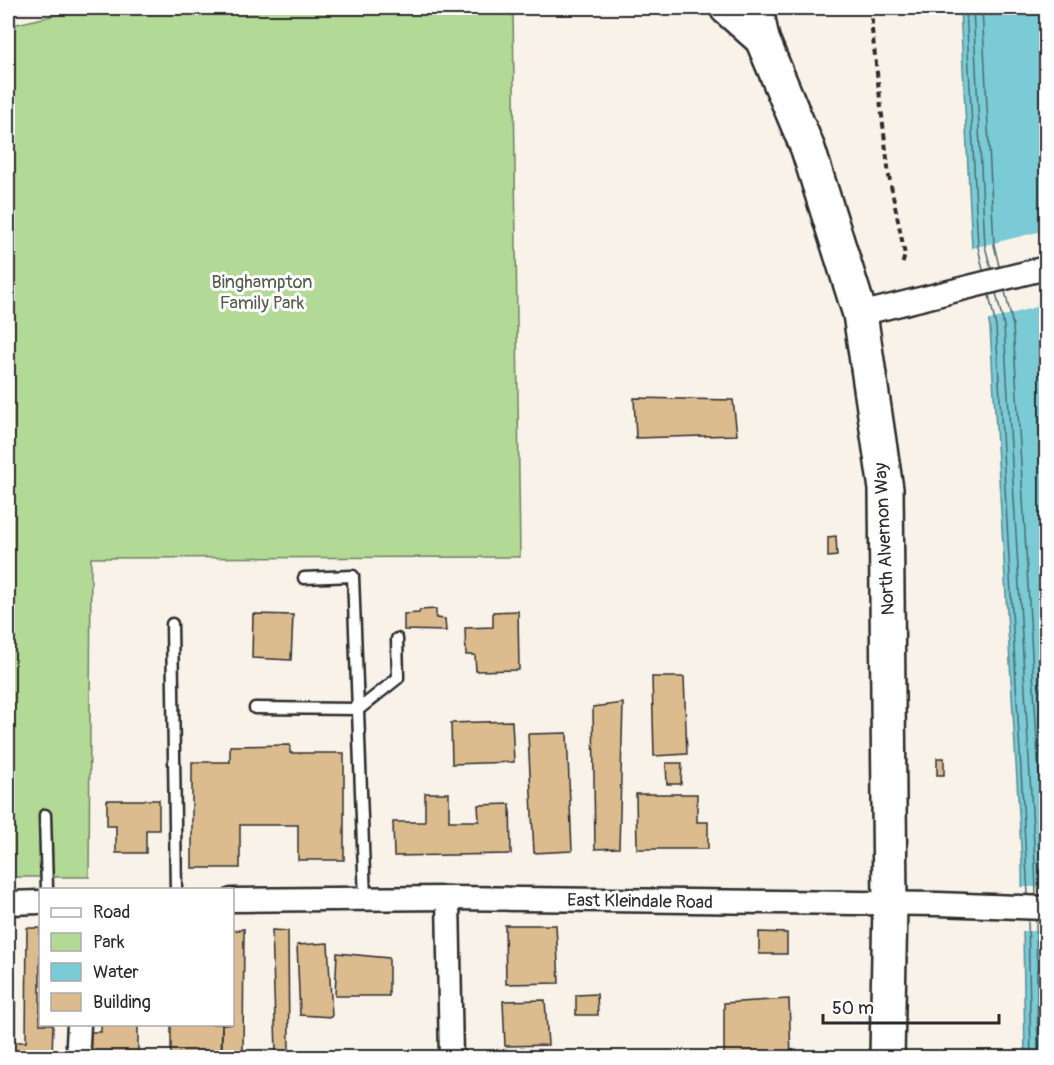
<svg xmlns="http://www.w3.org/2000/svg" width="1054" height="1065" viewBox="0 0 1054 1065" font-family="Pangolin,sans-serif">
<style>
.green{fill:#b2d995;stroke:#6e8260;stroke-width:1.5}
.water{fill:#7acbd5;stroke:#5a8b91;stroke-width:1.5}
.pier{fill:#f8f2e9}
.lines{fill:none;stroke-linecap:round;stroke-linejoin:round}
.shore{stroke:#4b6b6f;stroke-width:1.5}
.building{fill:#dcbc8f;stroke:#2b2b2b;stroke-width:1.5}
.lane-casing{stroke:#2b2b2b;stroke-width:15}
.street-casing{stroke:#2b2b2b;stroke-width:27}
.primary-casing{stroke:#2b2b2b;stroke-width:38}
.path{stroke:#2b2b2b;stroke-width:4;stroke-dasharray:6 4.5;stroke-linecap:butt}
.lane{stroke:#fff;stroke-width:10}
.street{stroke:#fff;stroke-width:22}
.primary{stroke:#fff;stroke-width:33}
.labels{text-anchor:middle;stroke-width:6;stroke-linejoin:round;paint-order:stroke}
.park-label{font-size:18px;fill:#545f4b;stroke:#fff}
.street-label{font-size:18px;fill:#2b2b2b;stroke:#fff}
</style>
<rect width="100%" height="100%" fill="#f8f2e9"/>
<filter id="ink" filterUnits="userSpaceOnUse"><feTurbulence type="fractalNoise" baseFrequency=".0167" numOctaves="2"/><feDisplacementMap in="SourceGraphic" scale="12" xChannelSelector="R" yChannelSelector="G"/><feConvolveMatrix kernelMatrix="1 2 1 2 8 2 1 2 1" color-interpolation-filters="sRGB"/></filter>
<g filter="url(#ink)">
<polygon class="green" points="87,8 513,8 520,557 91,558 89,877 8,877 8,26"/>
<polygon class="water" points="960,8 1046,8 1046,1057 1025,1057 1022,864 990,327 972,248"/>
<g class="pier">
<polygon points="1046,230 1046,304 986,321 969,249"/>
<rect x="1020" y="887" width="26" height="44"/>
</g>
<g class="lines">
<g class="shore">
<polyline points="966,8 978,247 983,270"/>
<polyline points="973,8 985,246 991,269"/>
<polyline points="982,8 994,245 999,266"/>
<polyline points="1005,291 1013,326 1044,862 1045,895"/>
<polyline points="996,293 1004,326 1035,863 1036,895"/>
<polyline points="989,295 996,327 1028,895"/>
<polyline points="1028,920 1031,1058"/>
<polyline points="1036,920 1038,1058"/>
<polyline points="1045,921 1046,1015"/>
</g>
</g>
<g class="building">
<polygon points="634,398 733,400 737,435 636,438"/>
<polygon points="836,536 837,556 828,557 828,537"/>
<polygon points="436,609 436,618 445,619 446,631 404,630 404,614 419,613 420,610"/>
<polygon points="518,611 519,670 476,671 475,655 466,655 465,628 493,627 493,612"/>
<polygon points="253,614 293,615 291,660 252,658"/>
<polygon points="652,677 684,677 687,754 654,756"/>
<polygon points="623,703 619,848 595,849 593,707"/>
<polygon points="512,721 514,762 452,764 451,723"/>
<polygon points="567,733 572,851 534,853 528,734"/>
<polygon points="290,745 290,753 344,753 344,860 298,860 298,825 240,825 240,868 192,868 192,762 230,762 230,746"/>
<rect x="937" y="758" width="7" height="17"/>
<polygon points="666,763 682,763 681,784 667,784"/>
<polygon points="425,793 449,793 449,821 479,821 478,805 510,804 511,854 394,856 393,822 425,822"/>
<polygon points="636,794 697,794 697,822 708,822 708,849 637,849"/>
<polygon points="107,800 159,800 159,830 146,830 146,853 116,853 116,826 107,826"/>
<polygon points="505,925 556,925 559,983 506,984"/>
<polygon points="27,928 40,928 40,1024 53,1024 52,1058 8,1058 8,1042 26,1042"/>
<polygon points="244,929 243,1052 222,1053 222,1024 232,1024 232,931"/>
<polygon points="272,930 288,931 289,1052 276,1052"/>
<polygon points="759,932 787,933 787,954 759,954"/>
<polygon points="328,943 332,1017 300,1015 297,945"/>
<polygon points="337,953 389,958 389,996 335,996"/>
<polygon points="597,994 598,1015 576,1015 576,995"/>
<polygon points="8,996 15,996 15,1033 8,1034"/>
<polygon points="789,999 791,1058 724,1058 724,1003"/>
<polygon points="545,1000 548,1045 505,1046 503,1001"/>
<polygon points="101,1024 138,1024 138,1058 90,1058 90,1032 101,1032"/>
<polygon points="171,1024 222,1024 221,1057 171,1056"/>
</g>
<g class="lines">
<defs>
<g id="lane">
<polyline points="304,578 353,576 365,899"/>
<polyline points="172,624 176,890"/>
<polyline points="255,708 359,709 398,678 397,639"/>
<polyline points="45,815 47,890"/>
</g>
<g id="street">
<polyline points="860,314 1046,268"/>
<polyline points="448,898 451,1058"/>
<polyline points="232,900 448,898 938,904 1046,908"/>
<polyline points="8,903 40,902"/>
<polyline points="79,1024 78,1044 81,1058"/>
</g>
<g id="primary">
<polyline points="727,8 762,39"/>
<polyline points="756,8 762,39 808,149 860,314 886,489 890,904 887,1058"/>
</g>
</defs>
<use href="#lane" class="lane-casing"/>
<use href="#street" class="street-casing"/>
<use href="#primary" class="primary-casing"/>
<polyline class="path" points="872,8 872,30 889,176 905,255 902,265"/>
<use href="#lane" class="lane"/>
<use href="#street" class="street"/>
<use href="#primary" class="primary"/>
</g>
</g>
<g class="labels">
<g class="park-label">
<text x="262" y="288">Binghampton<tspan x="262" dy="21">Family Park</tspan></text>
</g>
<g class="street-label">
<text transform="translate(884 539) rotate(-93)" y="6">North Alvernon Way</text>
<text transform="translate(640 901) rotate(1)" y="6">East Kleindale Road</text>
</g>
</g>
<rect width="1054" height="1065" fill="none" stroke="#fff" stroke-width="30"/>
<rect x="15" y="15" width="1024" height="1035" fill="none" stroke="#2b2b2b" stroke-width="2" filter="url(#ink)"/>
<rect x="39" y="888" width="195" height="138" fill="#ffffff" stroke="#aaaaaa" stroke-width="1.5"/>
<rect x="51" y="908" width="30" height="9" fill="#ffffff" stroke="#aaaaaa" stroke-width="1.5"/>
<text x="93" y="918" font-size="18" fill="#2b2b2b">Road</text>
<rect x="51" y="933" width="30" height="18" fill="#b2d995" stroke="#aaaaaa" stroke-width="1.5"/>
<text x="93" y="948" font-size="18" fill="#2b2b2b">Park</text>
<rect x="51" y="963" width="30" height="18" fill="#7acbd5" stroke="#aaaaaa" stroke-width="1.5"/>
<text x="93" y="978" font-size="18" fill="#2b2b2b">Water</text>
<rect x="51" y="993" width="30" height="18" fill="#dcbc8f" stroke="#aaaaaa" stroke-width="1.5"/>
<text x="93" y="1008" font-size="18" fill="#2b2b2b">Building</text>
<path d="M823 1014v9h176v-9" fill="none" stroke="#2b2b2b" stroke-width="3"/>
<text x="832" y="1014" font-size="18" fill="#2b2b2b" stroke="#ffffff" stroke-width="4.5" paint-order="stroke">50 m</text>
</svg>
